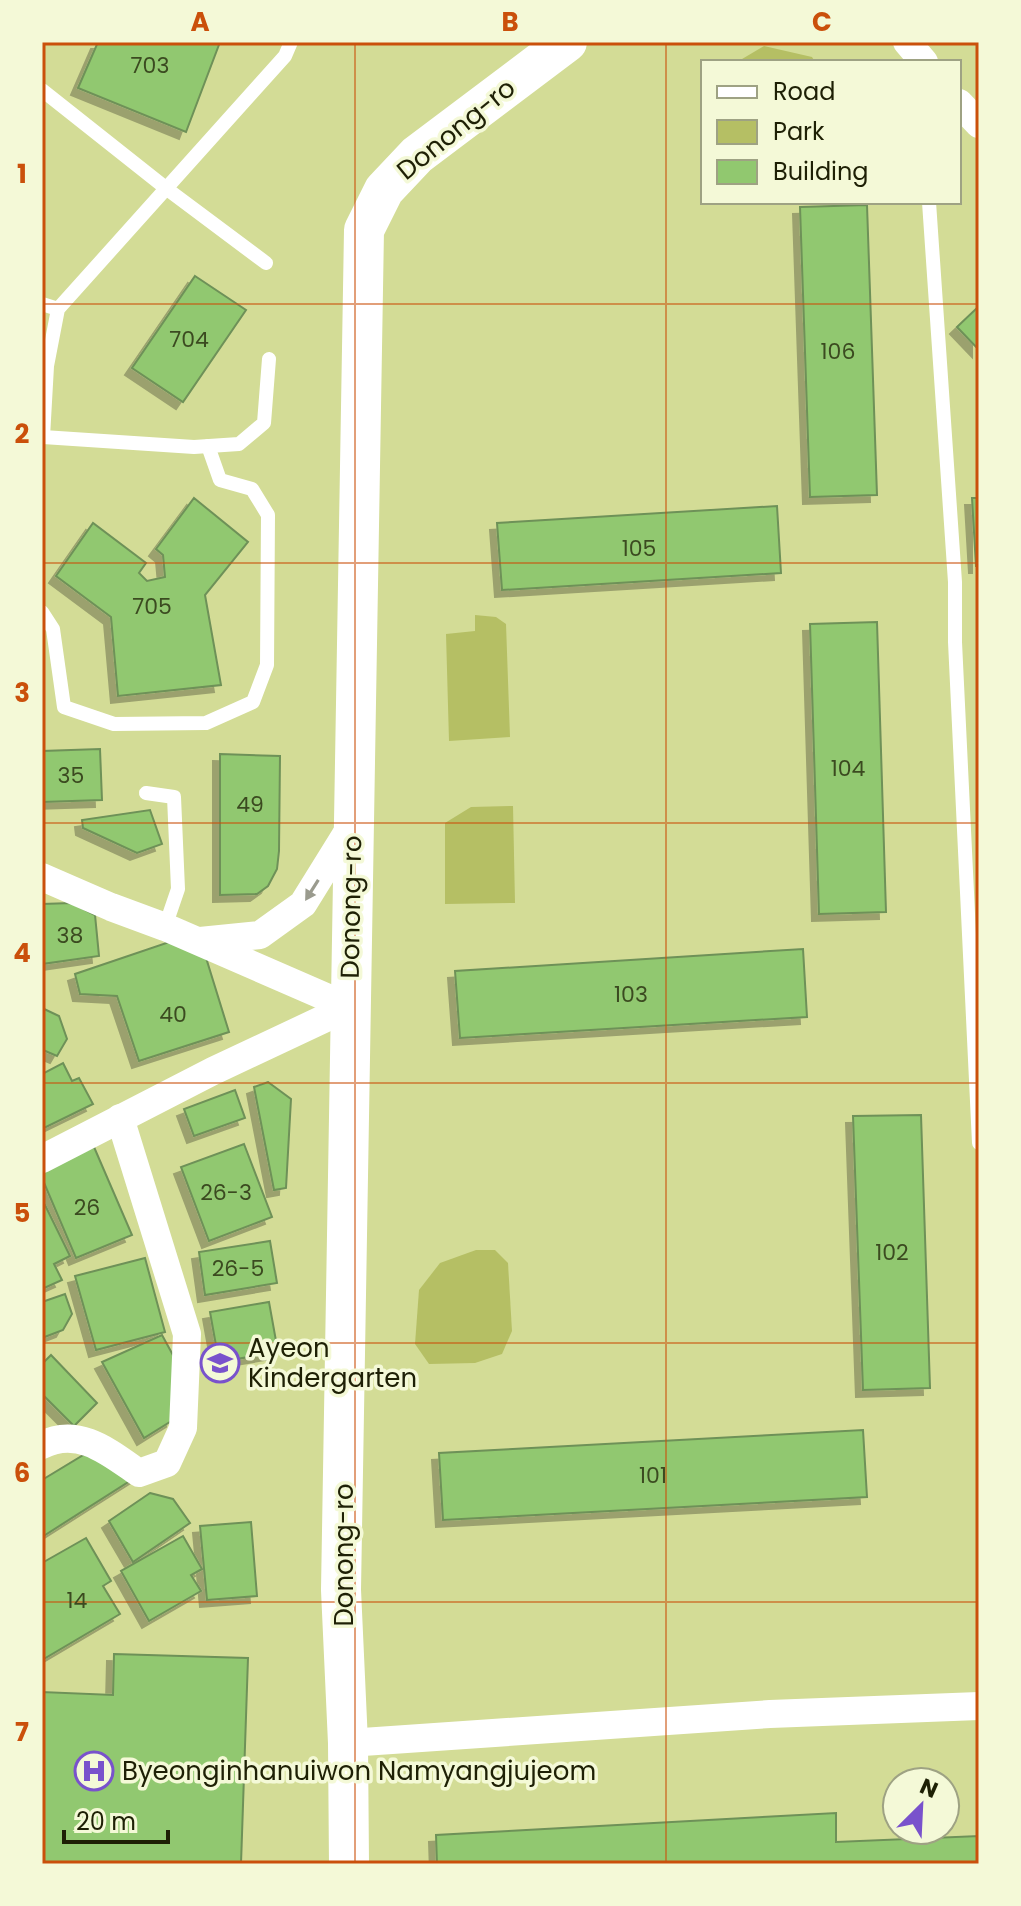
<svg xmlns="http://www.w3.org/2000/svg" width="1021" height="1906" viewBox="0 0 1021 1906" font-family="Poppins,sans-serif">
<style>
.green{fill:#b5bf64}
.building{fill:#91c86f;stroke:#6e9158;stroke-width:2;filter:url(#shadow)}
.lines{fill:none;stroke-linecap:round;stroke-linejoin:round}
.lane{stroke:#fff;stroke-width:14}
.street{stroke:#fff;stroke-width:28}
.secondary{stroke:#fff;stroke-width:40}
.oneway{fill:#9a9b8e}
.grid{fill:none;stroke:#ca500b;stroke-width:2;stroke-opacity:0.55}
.labels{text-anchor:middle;stroke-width:7;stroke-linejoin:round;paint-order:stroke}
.number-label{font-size:22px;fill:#3b4a20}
.street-label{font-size:26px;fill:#1e2005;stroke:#f4f9d7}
.poi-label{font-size:26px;fill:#1e2005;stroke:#f4f9d7;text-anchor:start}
.neatline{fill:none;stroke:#ca500b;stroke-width:3}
.grid-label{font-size:26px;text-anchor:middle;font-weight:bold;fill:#ca500b}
</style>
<defs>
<filter id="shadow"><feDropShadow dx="-7" dy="7" stdDeviation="0" flood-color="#0004"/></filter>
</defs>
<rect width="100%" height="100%" fill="#d3dc96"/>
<g class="green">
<polygon points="764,46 812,57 815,62 737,62"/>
<polygon points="475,615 496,617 506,624 510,737 449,741 446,634 475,631"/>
<polygon points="513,806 515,903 445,904 445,823 471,807"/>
<polygon points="476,1250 495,1250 508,1263 512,1331 502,1354 475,1363 429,1364 415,1344 419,1290 440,1263"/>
</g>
<g class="building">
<polygon points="98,42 220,42 186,132 78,88"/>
<polygon points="867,205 877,495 810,497 800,207"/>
<polygon points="195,276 246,310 183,402 132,368"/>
<polygon points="979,306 979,350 957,327"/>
<polygon points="194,498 248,542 205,595 221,685 118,696 111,617 56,576 93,523 146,563 139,573 147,581 165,577 163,555 156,549"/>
<polygon points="972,498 979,498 979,566 976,566"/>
<polygon points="777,506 781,573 502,590 497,523"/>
<polygon points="877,622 886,912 819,914 810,624"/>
<polygon points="100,749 102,800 42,802 42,751"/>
<polygon points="220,754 280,756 279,851 277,869 268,886 257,894 220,895"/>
<polygon points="150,810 162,844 137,853 83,828 82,820"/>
<polygon points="72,903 95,915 99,956 42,964 42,904"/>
<polygon points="181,938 203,948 229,1032 139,1061 117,996 80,994 75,974"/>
<polygon points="803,949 807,1017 460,1038 455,971"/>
<polygon points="42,1008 59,1016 67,1039 57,1056 43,1050 42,1051"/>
<polygon points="63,1063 72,1081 79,1078 93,1104 42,1129 42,1074"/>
<polygon points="268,1082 291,1099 286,1188 274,1190 254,1087"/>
<polygon points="235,1090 245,1118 194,1136 184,1109"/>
<polygon points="921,1115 930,1388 863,1390 853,1116"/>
<polygon points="244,1144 272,1217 209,1241 181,1167"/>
<polygon points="94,1147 132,1235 76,1258 42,1178 42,1169"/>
<polygon points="42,1199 70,1256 54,1264 62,1280 42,1289"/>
<polygon points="270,1241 277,1283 205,1295 199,1252"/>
<polygon points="145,1258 165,1332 96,1350 75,1276"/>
<polygon points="65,1294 72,1314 63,1330 42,1338 42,1302"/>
<polygon points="269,1302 278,1352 219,1362 210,1312"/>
<polygon points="162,1335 180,1368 173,1420 144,1438 102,1362"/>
<polygon points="51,1355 97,1403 74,1426 42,1394 42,1364"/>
<polygon points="863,1430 867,1497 443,1520 439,1453"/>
<polygon points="90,1451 136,1477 42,1537 42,1480"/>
<polygon points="150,1493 173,1499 190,1523 133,1562 109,1521"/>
<polygon points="251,1522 257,1596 207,1600 200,1526"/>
<polygon points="183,1536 202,1569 191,1575 201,1591 149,1621 121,1571"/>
<polygon points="86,1538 111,1581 103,1586 120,1614 42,1660 42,1563"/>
<polygon points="114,1654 248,1658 241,1864 42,1864 42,1692 113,1695"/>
<polygon points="836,1813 836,1842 979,1836 979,1864 437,1864 436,1835"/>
</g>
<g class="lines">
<g class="lane">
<polyline points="42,90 167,189 266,263"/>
<polyline points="929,202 955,582 955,642 979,1143"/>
<polyline points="42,304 58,309"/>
<polyline points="269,359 264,423 239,444 194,447 43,437 47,366 58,309 285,56 291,42"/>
<polyline points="42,612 53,629 64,707 114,724 206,723 253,702 267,665 268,515 252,489 220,480 208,446"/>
<polyline points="146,793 174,797 178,889 165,927"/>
</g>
<g class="street">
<polyline points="907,42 924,62"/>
<polyline points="959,103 979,124"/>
<polyline points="42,877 111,907 165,927 349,1007"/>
<polyline points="200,941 260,935 303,904 352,825"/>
<polyline points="42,1159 213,1071 349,1007"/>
<path d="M42 1445C79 1426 110 1453 139 1473L167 1463 183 1428 187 1334 120 1118"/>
<polyline points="348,1743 770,1714 979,1706"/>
</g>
<polyline class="secondary" points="349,1864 348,1743 341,1590 364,230 384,190 417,155 567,42"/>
</g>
<defs><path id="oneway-solid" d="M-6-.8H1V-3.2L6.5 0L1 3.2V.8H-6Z" transform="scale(2)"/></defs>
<use class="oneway" href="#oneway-solid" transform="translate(312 890) rotate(122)"/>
<path class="grid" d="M355 42V1864M666 42V1864M42 304H979M42 563H979M42 823H979M42 1083H979M42 1343H979M42 1602H979"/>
<defs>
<symbol id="school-ring" viewBox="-11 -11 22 22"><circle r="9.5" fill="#f4f9d7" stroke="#7952cc" stroke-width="1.5"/><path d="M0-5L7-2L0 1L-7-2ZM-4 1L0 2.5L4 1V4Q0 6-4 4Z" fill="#7952cc"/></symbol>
<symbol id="hospital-ring" viewBox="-11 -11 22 22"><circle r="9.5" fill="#f4f9d7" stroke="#7952cc" stroke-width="1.5"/><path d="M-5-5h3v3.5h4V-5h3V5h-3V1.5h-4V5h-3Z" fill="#7952cc"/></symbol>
</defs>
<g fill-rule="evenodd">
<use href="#school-ring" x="198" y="1341" width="44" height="44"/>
<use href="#hospital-ring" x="72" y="1749" width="44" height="44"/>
</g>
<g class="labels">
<g class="number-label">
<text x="150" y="73">703</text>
<text x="189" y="347">704</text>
<text x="838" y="359">106</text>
<text x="639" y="556">105</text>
<text x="152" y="614">705</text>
<text x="848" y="776">104</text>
<text x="71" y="783">35</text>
<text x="250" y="812">49</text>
<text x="70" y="943">38</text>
<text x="631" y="1002">103</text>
<text x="173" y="1022">40</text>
<text x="226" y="1200">26-3</text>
<text x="87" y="1215">26</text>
<text x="892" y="1260">102</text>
<text x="238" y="1276">26-5</text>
<text x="653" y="1483">101</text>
<text x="77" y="1608">14</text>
</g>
<g class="street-label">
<text transform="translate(456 129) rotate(-39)" y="9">Donong-ro</text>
<text transform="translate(351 907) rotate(-89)" y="9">Donong-ro</text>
<text transform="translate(344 1555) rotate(-90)" y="9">Donong-ro</text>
</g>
<g class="poi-label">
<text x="248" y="1357">Ayeon<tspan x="248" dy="30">Kindergarten</tspan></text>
<text x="122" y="1780">Byeonginhanuiwon Namyangjujeom</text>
</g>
</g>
<rect width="1021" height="1906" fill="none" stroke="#f4f9d7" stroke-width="88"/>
<rect x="701" y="60" width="260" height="144" fill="#f4f9d7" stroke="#9ea283" stroke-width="2"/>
<rect x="717" y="86" width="40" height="12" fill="#ffffff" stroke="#9ea283" stroke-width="2"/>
<text x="773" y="100" font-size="24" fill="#1e2005">Road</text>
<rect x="717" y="120" width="40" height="24" fill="#b5bf64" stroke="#9ea283" stroke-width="2"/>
<text x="773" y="140" font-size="24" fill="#1e2005">Park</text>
<rect x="717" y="160" width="40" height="24" fill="#91c86f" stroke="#9ea283" stroke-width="2"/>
<text x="773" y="180" font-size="24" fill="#1e2005">Building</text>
<g transform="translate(921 1806) rotate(24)"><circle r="38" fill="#f4f9d7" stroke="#9ea283" stroke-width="2"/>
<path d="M0-6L14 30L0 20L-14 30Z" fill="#7952cc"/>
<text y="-12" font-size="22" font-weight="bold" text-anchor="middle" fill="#1e2005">N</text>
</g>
<path d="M64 1830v12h104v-12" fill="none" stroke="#1e2005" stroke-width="4"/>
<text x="76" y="1830" font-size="24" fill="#1e2005" stroke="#f4f9d7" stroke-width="6" paint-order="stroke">20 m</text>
<rect x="44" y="44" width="933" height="1818" class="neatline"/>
<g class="grid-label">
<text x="200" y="31">A</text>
<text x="510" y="31">B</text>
<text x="822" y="31">C</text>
<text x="22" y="183">1</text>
<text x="22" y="443">2</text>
<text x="22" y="702">3</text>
<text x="22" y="962">4</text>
<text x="22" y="1222">5</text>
<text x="22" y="1482">6</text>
<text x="22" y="1741">7</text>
</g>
</svg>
